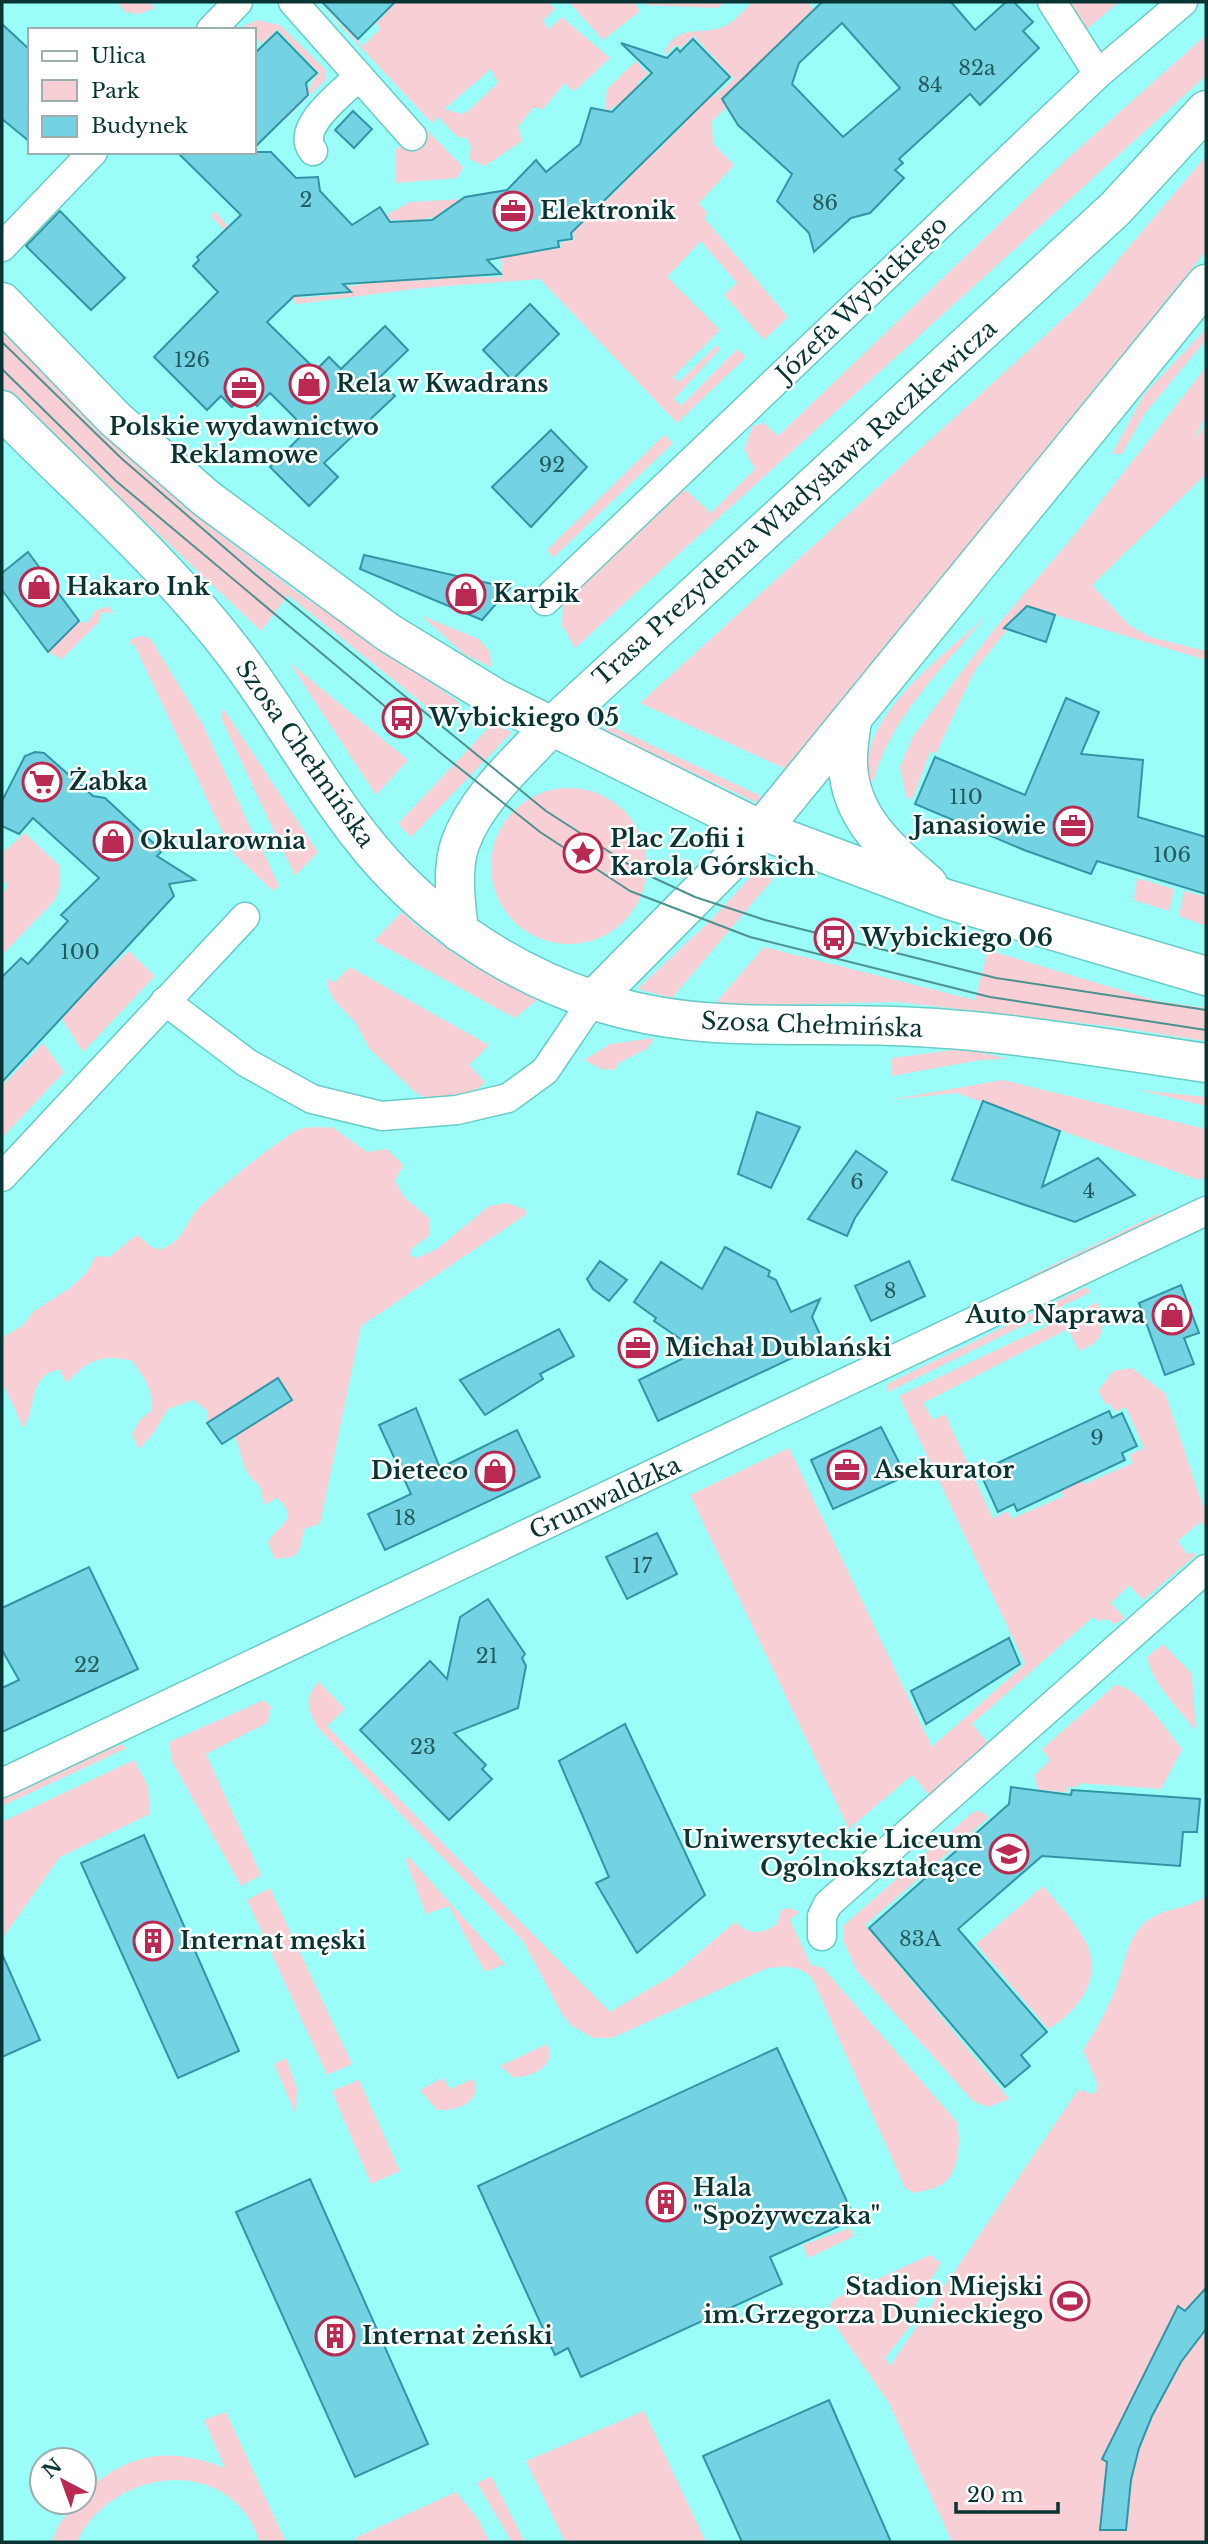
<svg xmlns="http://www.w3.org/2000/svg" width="1208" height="2544" viewBox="0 0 1208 2544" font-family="'Libre Baskerville',serif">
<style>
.green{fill:#f8cfd4;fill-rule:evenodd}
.building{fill:#73d3e3;stroke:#3095a5;stroke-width:2;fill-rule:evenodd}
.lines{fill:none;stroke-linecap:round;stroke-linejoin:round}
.street-casing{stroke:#69cbc5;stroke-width:31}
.secondary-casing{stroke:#69cbc5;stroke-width:41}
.street{stroke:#fff;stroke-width:28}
.secondary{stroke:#fff;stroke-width:38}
.tram{stroke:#4c928e;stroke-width:2}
.labels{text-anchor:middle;stroke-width:5;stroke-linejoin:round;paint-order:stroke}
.number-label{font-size:21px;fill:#235c5f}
.poi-label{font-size:24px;font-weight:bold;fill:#083533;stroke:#fff;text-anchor:start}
.street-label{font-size:24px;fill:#083533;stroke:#fff}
</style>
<rect width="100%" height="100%" fill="#9bfdf7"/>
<g class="green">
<polygon points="118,2 149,2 155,8 139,14 125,12"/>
<path d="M318 2 363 46 380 29 376 23 386 14 377 2H548L555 9 543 21 549 29 562 17 610 58 577 89 573 91 565 83 543 109 534 107 518 127 522 141 485 166 469 159 471 147 467 138 458 137 437 116 433 124ZM491 69 498 83 468 111 462 114 444 109Z"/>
<polygon points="569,2 634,2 640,11 603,40"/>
<polygon points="644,2 726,2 717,8 646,5"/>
<path d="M753 2H807L814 10 746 76 736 118 726 108 712 121 713 143 734 165 699 203 707 213 705 219 788 317 764 340 724 295 737 283 701 241 667 277 720 330 673 377 679 382 717 345 720 349 674 399 681 406 737 349 746 357 677 423 540 279 422 288 297 304 211 216 215 211 227 225 296 271 300 298 344 294V287L360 285 359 279 396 276 397 281 438 280 439 273 476 270 478 277H502L501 247 533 231 538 252 561 248 560 243 574 240 570 218 586 211 591 215 624 184 620 177 647 150 653 155 686 122 682 117 708 92 713 97 734 79 694 36 680 48 675 45 666 55 664 53C680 19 703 39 727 25 736 20 745 9 753 2Z"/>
<polygon points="1065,2 1119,2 1083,32"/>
<polygon points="257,20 280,25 326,70 325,80 286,119 280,114 312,85 311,83 319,73 277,29 262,44 254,35 254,30 242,27"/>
<polygon points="1206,35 1206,75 1199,82 575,648 562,625 563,600 680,490 687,491 711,513 755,469 744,449 753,426 764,423 778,436 1067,159"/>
<polygon points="636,61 648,74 637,83 640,87 618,108 615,105 604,116 607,89"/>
<polygon points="423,126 463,167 457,178 395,183 396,149"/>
<polygon points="1206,156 1206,251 786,769 640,703 1084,300"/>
<polygon points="462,199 443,210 442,217 426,218 425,223 403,225 402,220 388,220 388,214 410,202"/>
<polygon points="1206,329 1206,340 1145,413 1122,454 1112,454 1144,394"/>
<polygon points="2,332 185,508 294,590 459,702 442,719 288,595 261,631 2,386"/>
<polygon points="1206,367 1206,417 1194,438 1206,425 1206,474 1092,585 1129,625 1150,637 1206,651 1206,660 1026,606 975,670 936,753 930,752 912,800 906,796 900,767 913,736 995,628 1076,533"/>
<polygon points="664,435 673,443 553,558 547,550"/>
<polygon points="109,606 113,614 101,612 100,621 62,659 48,652 79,621 87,623 96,610"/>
<path d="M987 615C944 667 891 716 873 782L868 784C856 716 943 657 987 615Z"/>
<polygon points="422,616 479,639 490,652 491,667 464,654"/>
<polygon points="140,636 150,638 202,723 258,844 231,844 222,831 134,644 130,645 131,639"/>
<polygon points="289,662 408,760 376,795"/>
<polygon points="223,708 318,852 295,876 221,718"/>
<polygon points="492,724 512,732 411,837 398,824"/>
<polygon points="609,725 761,796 757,803 604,731"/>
<circle cx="569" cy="866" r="78"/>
<polygon points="25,833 60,866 59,888 55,900 2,955 2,895 8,885 2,879 2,853"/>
<polygon points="261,847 279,886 273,891 232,852"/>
<polygon points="757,870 773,879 672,998 637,989 710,921"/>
<polygon points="1137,878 1174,889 1169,911 1134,900"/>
<polygon points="1184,891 1206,897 1206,926 1179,916"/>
<path d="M402 912C442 950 488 976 537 1000L515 1018 374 941Z"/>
<polygon points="764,947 975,1000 988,950 1157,1001 1206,1008 1206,1041 1116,1027 897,1002 713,1006"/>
<polygon points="129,951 155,976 83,1052 62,1019 101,975 101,966 107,970"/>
<polygon points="350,967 489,1045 469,1065 485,1082 479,1088 460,1094 428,1099 416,1093 369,1048 355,1022 334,1000 327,985 329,978 334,983"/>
<polygon points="654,1038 648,1048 617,1064 616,1070 601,1069 584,1060 610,1044"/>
<polygon points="43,1043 64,1072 2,1138 2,1086"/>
<polygon points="954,1050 980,1052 1008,1059 980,1060 892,1076 891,1058"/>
<polygon points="1003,1080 1206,1129 1206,1177 1199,1180 957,1093 888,1100"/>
<polygon points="1139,1090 1206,1097 1206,1106"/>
<path d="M332 1127 367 1152 387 1149 403 1165 395 1181 404 1197 430 1219V1235L411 1249 410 1255 417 1258 437 1249 489 1206 507 1203 524 1209 527 1214 361 1326 320 1524 304 1529 300 1549 293 1557 275 1559 268 1543C276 1524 303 1521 277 1498L264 1505 260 1486C241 1472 243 1456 235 1436L292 1400 278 1378 207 1422V1410L193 1400 168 1409 152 1435 139 1449 132 1434 139 1421 152 1410C153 1389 144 1376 131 1360 97 1355 89 1360 66 1383L60 1370C28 1372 37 1409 23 1428L2 1381V1338L22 1326 34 1311 70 1288 87 1272 96 1256 109 1257 135 1236H139L150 1246 160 1250C180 1242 183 1231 193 1215 202 1200 283 1136 300 1129 308 1126 323 1128 332 1127Z"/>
<polygon points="1160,1213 1162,1217 1028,1283 1028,1277"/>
<polygon points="1086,1287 1091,1292 888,1392 887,1384"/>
<path d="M1098 1302C1104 1327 1107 1340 1079 1351L1068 1329 923 1403 933 1420 945 1414 993 1519 1008 1511 1011 1519 1064 1496 1061 1490 1081 1480 1084 1484 1133 1463 1129 1455 1144 1448 1126 1407 1115 1412 1110 1404 1106 1405 1098 1391 1113 1371 1132 1368 1165 1393 1203 1506 1206 1504V1528L1200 1522 1178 1541 1188 1555 1192 1552 1196 1555 1143 1600 1129 1585 1111 1603 1125 1618 1115 1624 1106 1619 1099 1621 1093 1617 972 1724 989 1744 930 1796 912 1775 849 1829 690 1495 789 1448 932 1747 1025 1664 899 1396Z"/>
<path d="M1163 1644 1192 1674 1196 1731C1179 1709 1153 1685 1147 1657Z"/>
<path d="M319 1682 345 1709 327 1726 610 2012 673 1975 735 1922C750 1935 761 1935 777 1924L781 1910 790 1908 799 1912 790 1920 811 1965 823 1968 957 2122C961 2140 959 2175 941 2185 934 2189 923 2191 915 2193L905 2188 812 1978C799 1964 782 1966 765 1969L612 2038H593L571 2025 562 2014 523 1941 317 1727C308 1709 303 1698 319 1682Z"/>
<path d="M1115 1685C1138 1685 1167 1731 1182 1749L1161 1789 1079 1783 1078 1787H1067V1792L1039 1790 1034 1776 1050 1760 1042 1749Z"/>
<polygon points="264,1700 271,1707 267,1723 206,1754 261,1875 241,1886 172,1761 169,1742"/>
<polygon points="122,1745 127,1748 2,1806 2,1799 115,1746"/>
<polygon points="134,1760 148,1786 150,1814 60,1857 2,1939 2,1822"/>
<polygon points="981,1811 989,1817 865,1925 1009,2099 988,2107 973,2101 857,1971 843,1940 843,1926 973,1812"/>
<polygon points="408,1856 505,1964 485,1972 449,1906 426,1914 406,1861"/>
<path d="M1043 1886C1058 1904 1076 1922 1086 1943 1104 1977 1077 2013 1048 2029L976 1944Z"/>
<polygon points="270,1888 352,2064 327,2075 247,1900"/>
<path d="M1206 1896V2542H952L889 2403 832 2321 830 2304 836 2298 930 2255 941 2263 917 2302 910 2326 885 2358 890 2366 1078 2090 1096 2094 1097 2083 1083 2050C1095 2032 1105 2013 1114 1993 1123 1972 1126 1940 1143 1924 1162 1907 1187 1910 1206 1896Z"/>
<path d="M547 2044C557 2067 533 2076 514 2078L500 2066Z"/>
<polygon points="286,2058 297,2089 296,2115 274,2064"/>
<path d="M443 2078 450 2089 473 2079C484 2103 455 2111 437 2110L420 2090Z"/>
<polygon points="359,2080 400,2171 371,2184 332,2091"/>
<polygon points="850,2228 854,2236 808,2258 803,2245"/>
<polygon points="644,2411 706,2542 565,2542 526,2461"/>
<path d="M226 2412 286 2542H260C256 2534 253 2524 248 2517 204 2453 105 2479 77 2542H52L58 2526 75 2502H84V2493C128 2452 170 2446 225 2468L204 2420Z"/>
<polygon points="491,2476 525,2542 512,2542 477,2483"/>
<polygon points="456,2492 476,2516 490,2542 355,2542 355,2538"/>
</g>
<g class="building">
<polygon points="322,2 395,2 358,39"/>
<path d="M822 2H951L975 30 1006 2H1014L1033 22 1023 31 1039 48 980 105 970 94 899 159 903 163 895 170 904 178 870 213 851 218 814 252 809 233 777 201 792 174 738 125 722 99ZM842 23 900 88 843 137 792 84 799 63Z"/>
<polygon points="2,24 30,50 30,142 2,119"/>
<polygon points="277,32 317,73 306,83 308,95 254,148 254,54"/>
<polygon points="693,39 730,77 571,233 572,239 558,241 559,247 487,260 501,274 343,284 351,292 294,296 267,322 316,370 329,357 341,369 385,326 408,350 378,379 395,396 324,463 338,477 309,506 270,467 307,430 270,393 257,406 245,395 232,407 221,396 207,410 154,357 218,292 193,266 199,260 197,257 241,215 177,152 271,152 296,178 318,177 320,191 352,225 380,207 390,222 432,220 465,197 507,190 536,160 546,172 580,144 591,108 612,112 652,73 621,43 667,58 677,48 680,52"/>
<polygon points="353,111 372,129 354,148 335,130"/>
<polygon points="60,211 125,278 91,310 26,246"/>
<polygon points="530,304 559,334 512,380 483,350"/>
<polygon points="551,430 587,467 531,527 492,487"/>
<polygon points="28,552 79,621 48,652 2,590 2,573"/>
<polygon points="364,555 510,588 482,620 360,569"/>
<polygon points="1027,606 1055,615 1046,642 1004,628"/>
<polygon points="1066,698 1099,712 1081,754 1143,760 1138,817 1206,837 1206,894 1097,861 1091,874 1024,850 915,804 935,757 1025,795"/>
<polygon points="35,752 44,753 93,796 105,798 162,851 157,856 195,880 169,884 174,896 2,1082 2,977 21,958 28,964 68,921 61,915 99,878 33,818 19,834 2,826 2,801 25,756"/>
<polygon points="983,1101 1060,1131 1042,1187 1098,1158 1135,1195 1075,1222 952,1180"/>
<polygon points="757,1112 800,1127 771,1188 738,1174"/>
<polygon points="856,1151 887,1172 855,1218 847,1236 808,1219"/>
<polygon points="725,1247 770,1271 768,1276 776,1280 791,1312 820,1299 812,1317 824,1343 658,1421 639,1380 698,1351 654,1321 656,1318 634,1302 661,1262 702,1289"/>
<polygon points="600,1261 627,1280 609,1301 593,1289 587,1279"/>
<polygon points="909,1261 925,1296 871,1321 855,1286"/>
<polygon points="1181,1285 1199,1333 1184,1338 1194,1364 1165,1375 1139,1303"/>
<polygon points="559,1329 574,1356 540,1374 543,1379 485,1415 460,1380"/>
<polygon points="278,1378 292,1400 222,1444 207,1423"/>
<polygon points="416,1408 440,1468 517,1430 540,1477 385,1550 368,1514 411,1494 379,1425"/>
<polygon points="1109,1411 1112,1418 1122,1413 1137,1446 1122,1453 1125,1460 1017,1511 1014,1504 998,1512 983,1479 993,1474 989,1467"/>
<polygon points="881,1427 906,1476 833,1509 811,1460"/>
<polygon points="657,1533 677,1574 627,1599 606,1557"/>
<polygon points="89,1567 138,1669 2,1732 2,1688 19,1680 2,1650 2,1608"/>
<polygon points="488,1599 525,1654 522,1658 526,1666 518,1708 454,1733 486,1765 482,1769 492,1779 449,1820 360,1730 430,1661 447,1679 460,1617"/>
<polygon points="1009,1638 1020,1664 926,1724 911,1691"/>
<polygon points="625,1724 705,1895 637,1953 596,1883 609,1877 559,1761"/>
<polygon points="1011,1787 1071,1795 1072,1790 1200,1799 1197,1832 1183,1832 1180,1866 1042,1856 958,1929 1047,2032 1021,2055 1030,2066 1005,2087 869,1928 1009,1804"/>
<polygon points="144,1835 239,2051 178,2078 81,1863"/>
<polygon points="2,1954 40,2040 2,2057"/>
<polygon points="777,2048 855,2219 770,2257 782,2284 581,2377 568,2348 555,2355 478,2186"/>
<polygon points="310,2179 428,2444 355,2477 236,2212"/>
<polygon points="1206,2288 1206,2329 1181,2362 1152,2416 1139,2448 1131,2480 1126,2530 1100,2530 1107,2462 1102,2459 1178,2306 1185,2311"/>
<polygon points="829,2400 891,2542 742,2542 703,2456"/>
</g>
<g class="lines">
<defs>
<g id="street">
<polyline points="293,2 412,136"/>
<polyline points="1052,2 1098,74"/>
<polyline points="211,30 238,2"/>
<path d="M313 151C294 127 343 93 359 76"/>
<polyline points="2,247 93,152"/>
<polyline points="545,601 1098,74 1183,2"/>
<polyline points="165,1001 247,1063 312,1099 382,1116 457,1110 508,1098 545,1071 593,1000"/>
<polyline points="2,1177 245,917"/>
<polyline points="2,1783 1206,1211"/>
<polyline points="822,1936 822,1916 828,1904 1206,1569"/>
</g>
<g id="secondary">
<polyline points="2,302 115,419 207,499 389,633 497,699 761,830 946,899 1206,976"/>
<path d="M2 410C79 488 164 562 231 649 278 709 314 778 361 837 419 912 503 970 593 1000 694 1034 789 1022 892 1026 998 1029 1102 1048 1206 1063"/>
<path d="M852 721C850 735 847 751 848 765 850 819 891 852 928 884"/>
<path d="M459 932C456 904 451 871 460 844 476 799 518 762 550 728L1115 209 1206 110"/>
<polyline points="593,1000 761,830 1206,284"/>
</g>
</defs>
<use href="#street" class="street-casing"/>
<use href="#secondary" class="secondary-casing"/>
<use href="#street" class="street"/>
<use href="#secondary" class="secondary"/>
<g class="tram">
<polyline points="2,342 121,458 256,575 546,811 639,871 695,897 765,920 996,978 1206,1010"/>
<polyline points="2,369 116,481 443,755 540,832 630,891 750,937 990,997 1206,1030"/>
</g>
</g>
<defs>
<symbol id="office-ring" viewBox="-11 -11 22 22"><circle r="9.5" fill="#fff" stroke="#b92951" stroke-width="1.5"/><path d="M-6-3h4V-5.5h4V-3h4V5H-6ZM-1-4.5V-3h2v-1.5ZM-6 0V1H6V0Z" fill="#b92951"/></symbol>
<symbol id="shop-ring" viewBox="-11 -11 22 22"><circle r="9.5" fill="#fff" stroke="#b92951" stroke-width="1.5"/><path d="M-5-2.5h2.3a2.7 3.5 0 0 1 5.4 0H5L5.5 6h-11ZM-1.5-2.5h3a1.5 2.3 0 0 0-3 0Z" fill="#b92951"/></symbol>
<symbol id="bus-ring" viewBox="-11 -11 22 22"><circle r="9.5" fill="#fff" stroke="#b92951" stroke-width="1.5"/><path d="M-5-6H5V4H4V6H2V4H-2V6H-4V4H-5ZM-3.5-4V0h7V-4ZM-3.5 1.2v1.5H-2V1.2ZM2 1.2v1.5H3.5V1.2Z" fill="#b92951"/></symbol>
<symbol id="supermarket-ring" viewBox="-11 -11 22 22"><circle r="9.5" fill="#fff" stroke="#b92951" stroke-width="1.5"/><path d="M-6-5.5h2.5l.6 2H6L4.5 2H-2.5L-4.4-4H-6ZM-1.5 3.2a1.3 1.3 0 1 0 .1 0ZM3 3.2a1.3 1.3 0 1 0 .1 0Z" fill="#b92951"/></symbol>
<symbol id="sight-ring" viewBox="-11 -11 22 22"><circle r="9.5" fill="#fff" stroke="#b92951" stroke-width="1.5"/><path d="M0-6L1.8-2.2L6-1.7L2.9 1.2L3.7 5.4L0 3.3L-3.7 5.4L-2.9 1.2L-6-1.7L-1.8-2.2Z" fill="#b92951"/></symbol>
<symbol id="university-ring" viewBox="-11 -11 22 22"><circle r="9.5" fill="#fff" stroke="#b92951" stroke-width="1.5"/><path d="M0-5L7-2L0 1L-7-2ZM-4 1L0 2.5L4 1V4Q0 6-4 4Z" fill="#b92951"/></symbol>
<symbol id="building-ring" viewBox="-11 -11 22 22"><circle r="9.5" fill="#fff" stroke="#b92951" stroke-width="1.5"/><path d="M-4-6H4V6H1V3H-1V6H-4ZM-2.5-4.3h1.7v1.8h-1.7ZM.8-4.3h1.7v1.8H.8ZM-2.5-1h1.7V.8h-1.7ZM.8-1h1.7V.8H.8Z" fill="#b92951"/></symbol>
<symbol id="stadium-ring" viewBox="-11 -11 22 22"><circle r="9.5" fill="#fff" stroke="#b92951" stroke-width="1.5"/><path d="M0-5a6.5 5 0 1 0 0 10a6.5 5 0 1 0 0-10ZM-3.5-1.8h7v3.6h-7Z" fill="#b92951"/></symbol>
</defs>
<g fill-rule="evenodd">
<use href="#office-ring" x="491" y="189" width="44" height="44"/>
<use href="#shop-ring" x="287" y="362" width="44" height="44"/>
<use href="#office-ring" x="222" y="366" width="44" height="44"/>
<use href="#shop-ring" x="17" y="565" width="44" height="44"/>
<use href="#shop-ring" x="444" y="572" width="44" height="44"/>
<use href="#bus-ring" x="380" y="696" width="44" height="44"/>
<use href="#supermarket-ring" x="20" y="760" width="44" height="44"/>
<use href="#office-ring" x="1051" y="804" width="44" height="44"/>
<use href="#shop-ring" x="91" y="819" width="44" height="44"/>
<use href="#sight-ring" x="561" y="831" width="44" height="44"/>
<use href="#bus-ring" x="812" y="916" width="44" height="44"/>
<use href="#shop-ring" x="1150" y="1293" width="44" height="44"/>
<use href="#office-ring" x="616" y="1326" width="44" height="44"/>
<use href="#office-ring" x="825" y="1448" width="44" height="44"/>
<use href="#shop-ring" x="473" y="1449" width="44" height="44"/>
<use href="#university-ring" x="987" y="1832" width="44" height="44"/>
<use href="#building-ring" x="131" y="1919" width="44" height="44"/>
<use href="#building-ring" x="644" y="2180" width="44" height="44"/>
<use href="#stadium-ring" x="1048" y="2279" width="44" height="44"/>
<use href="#building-ring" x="313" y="2314" width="44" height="44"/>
</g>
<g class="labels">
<g class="number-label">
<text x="977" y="75">82a</text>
<text x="930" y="92">84</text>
<text x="306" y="207">2</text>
<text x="825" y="210">86</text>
<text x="192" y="367">126</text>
<text x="552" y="472">92</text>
<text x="966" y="804">110</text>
<text x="1172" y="862">106</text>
<text x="80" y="959">100</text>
<text x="857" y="1189">6</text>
<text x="1089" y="1198">4</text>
<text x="890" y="1298">8</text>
<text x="1097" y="1445">9</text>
<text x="405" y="1525">18</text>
<text x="642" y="1573">17</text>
<text x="487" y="1663">21</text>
<text x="87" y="1672">22</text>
<text x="423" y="1754">23</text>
<text x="920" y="1946">83A</text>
</g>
<g class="poi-label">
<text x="540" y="219">Elektronik</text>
<text x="336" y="392">Rela w Kwadrans</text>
<text x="244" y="435" text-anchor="middle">Polskie wydawnictwo<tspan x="244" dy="28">Reklamowe</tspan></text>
<text x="66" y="595">Hakaro Ink</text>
<text x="493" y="602">Karpik</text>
<text x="429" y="726">Wybickiego 05</text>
<text x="69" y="790">Żabka</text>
<text x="1046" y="834" text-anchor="end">Janasiowie</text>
<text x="610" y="847">Plac Zofii i<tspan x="610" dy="28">Karola Górskich</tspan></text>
<text x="140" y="849">Okularownia</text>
<text x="861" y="946">Wybickiego 06</text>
<text x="1145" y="1323" text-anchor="end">Auto Naprawa</text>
<text x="665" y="1356">Michał Dublański</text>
<text x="874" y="1478">Asekurator</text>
<text x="468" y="1479" text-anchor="end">Dieteco</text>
<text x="982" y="1848" text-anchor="end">Uniwersyteckie Liceum<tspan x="982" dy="28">Ogólnokształcące</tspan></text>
<text x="180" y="1949">Internat męski</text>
<text x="693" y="2196">Hala<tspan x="693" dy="28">"Spożywczaka"</tspan></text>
<text x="1043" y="2295" text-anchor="end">Stadion Miejski<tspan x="1043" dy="28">im.Grzegorza Dunieckiego</tspan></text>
<text x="362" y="2344">Internat żeński</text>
</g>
<g class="street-label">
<text transform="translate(862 299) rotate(-44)" y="8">Józefa Wybickiego</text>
<text transform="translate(795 503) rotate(-42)" y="8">Trasa Prezydenta Władysława Raczkiewicza</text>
<text transform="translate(305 754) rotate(55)" y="8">Szosa Chełmińska</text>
<text transform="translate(812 1025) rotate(2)" y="8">Szosa Chełmińska</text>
<text transform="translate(605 1498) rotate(-25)" y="8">Grunwaldzka</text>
</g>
</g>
<rect width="1208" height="2544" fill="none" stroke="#083533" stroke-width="7"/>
<rect x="28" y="28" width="228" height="126" fill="#ffffff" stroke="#9caead" stroke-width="2"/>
<rect x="42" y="51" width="35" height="10" fill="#ffffff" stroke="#9caead" stroke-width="2"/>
<text x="91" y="63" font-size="21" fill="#083533">Ulica</text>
<rect x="42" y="80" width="35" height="21" fill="#f8cfd4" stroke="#9caead" stroke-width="2"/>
<text x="91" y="98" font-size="21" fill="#083533">Park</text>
<rect x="42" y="116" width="35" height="21" fill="#73d3e3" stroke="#9caead" stroke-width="2"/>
<text x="91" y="133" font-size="21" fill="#083533">Budynek</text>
<g transform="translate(63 2481) rotate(319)"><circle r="33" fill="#ffffff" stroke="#9caead" stroke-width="2"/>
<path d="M0-5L12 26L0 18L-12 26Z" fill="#b92951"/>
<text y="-10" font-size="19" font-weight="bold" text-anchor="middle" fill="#083533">N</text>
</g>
<path d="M956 2502v10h102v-10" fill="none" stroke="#083533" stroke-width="3.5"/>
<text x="967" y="2502" font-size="21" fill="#083533" stroke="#ffffff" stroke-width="5" paint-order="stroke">20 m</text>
</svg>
